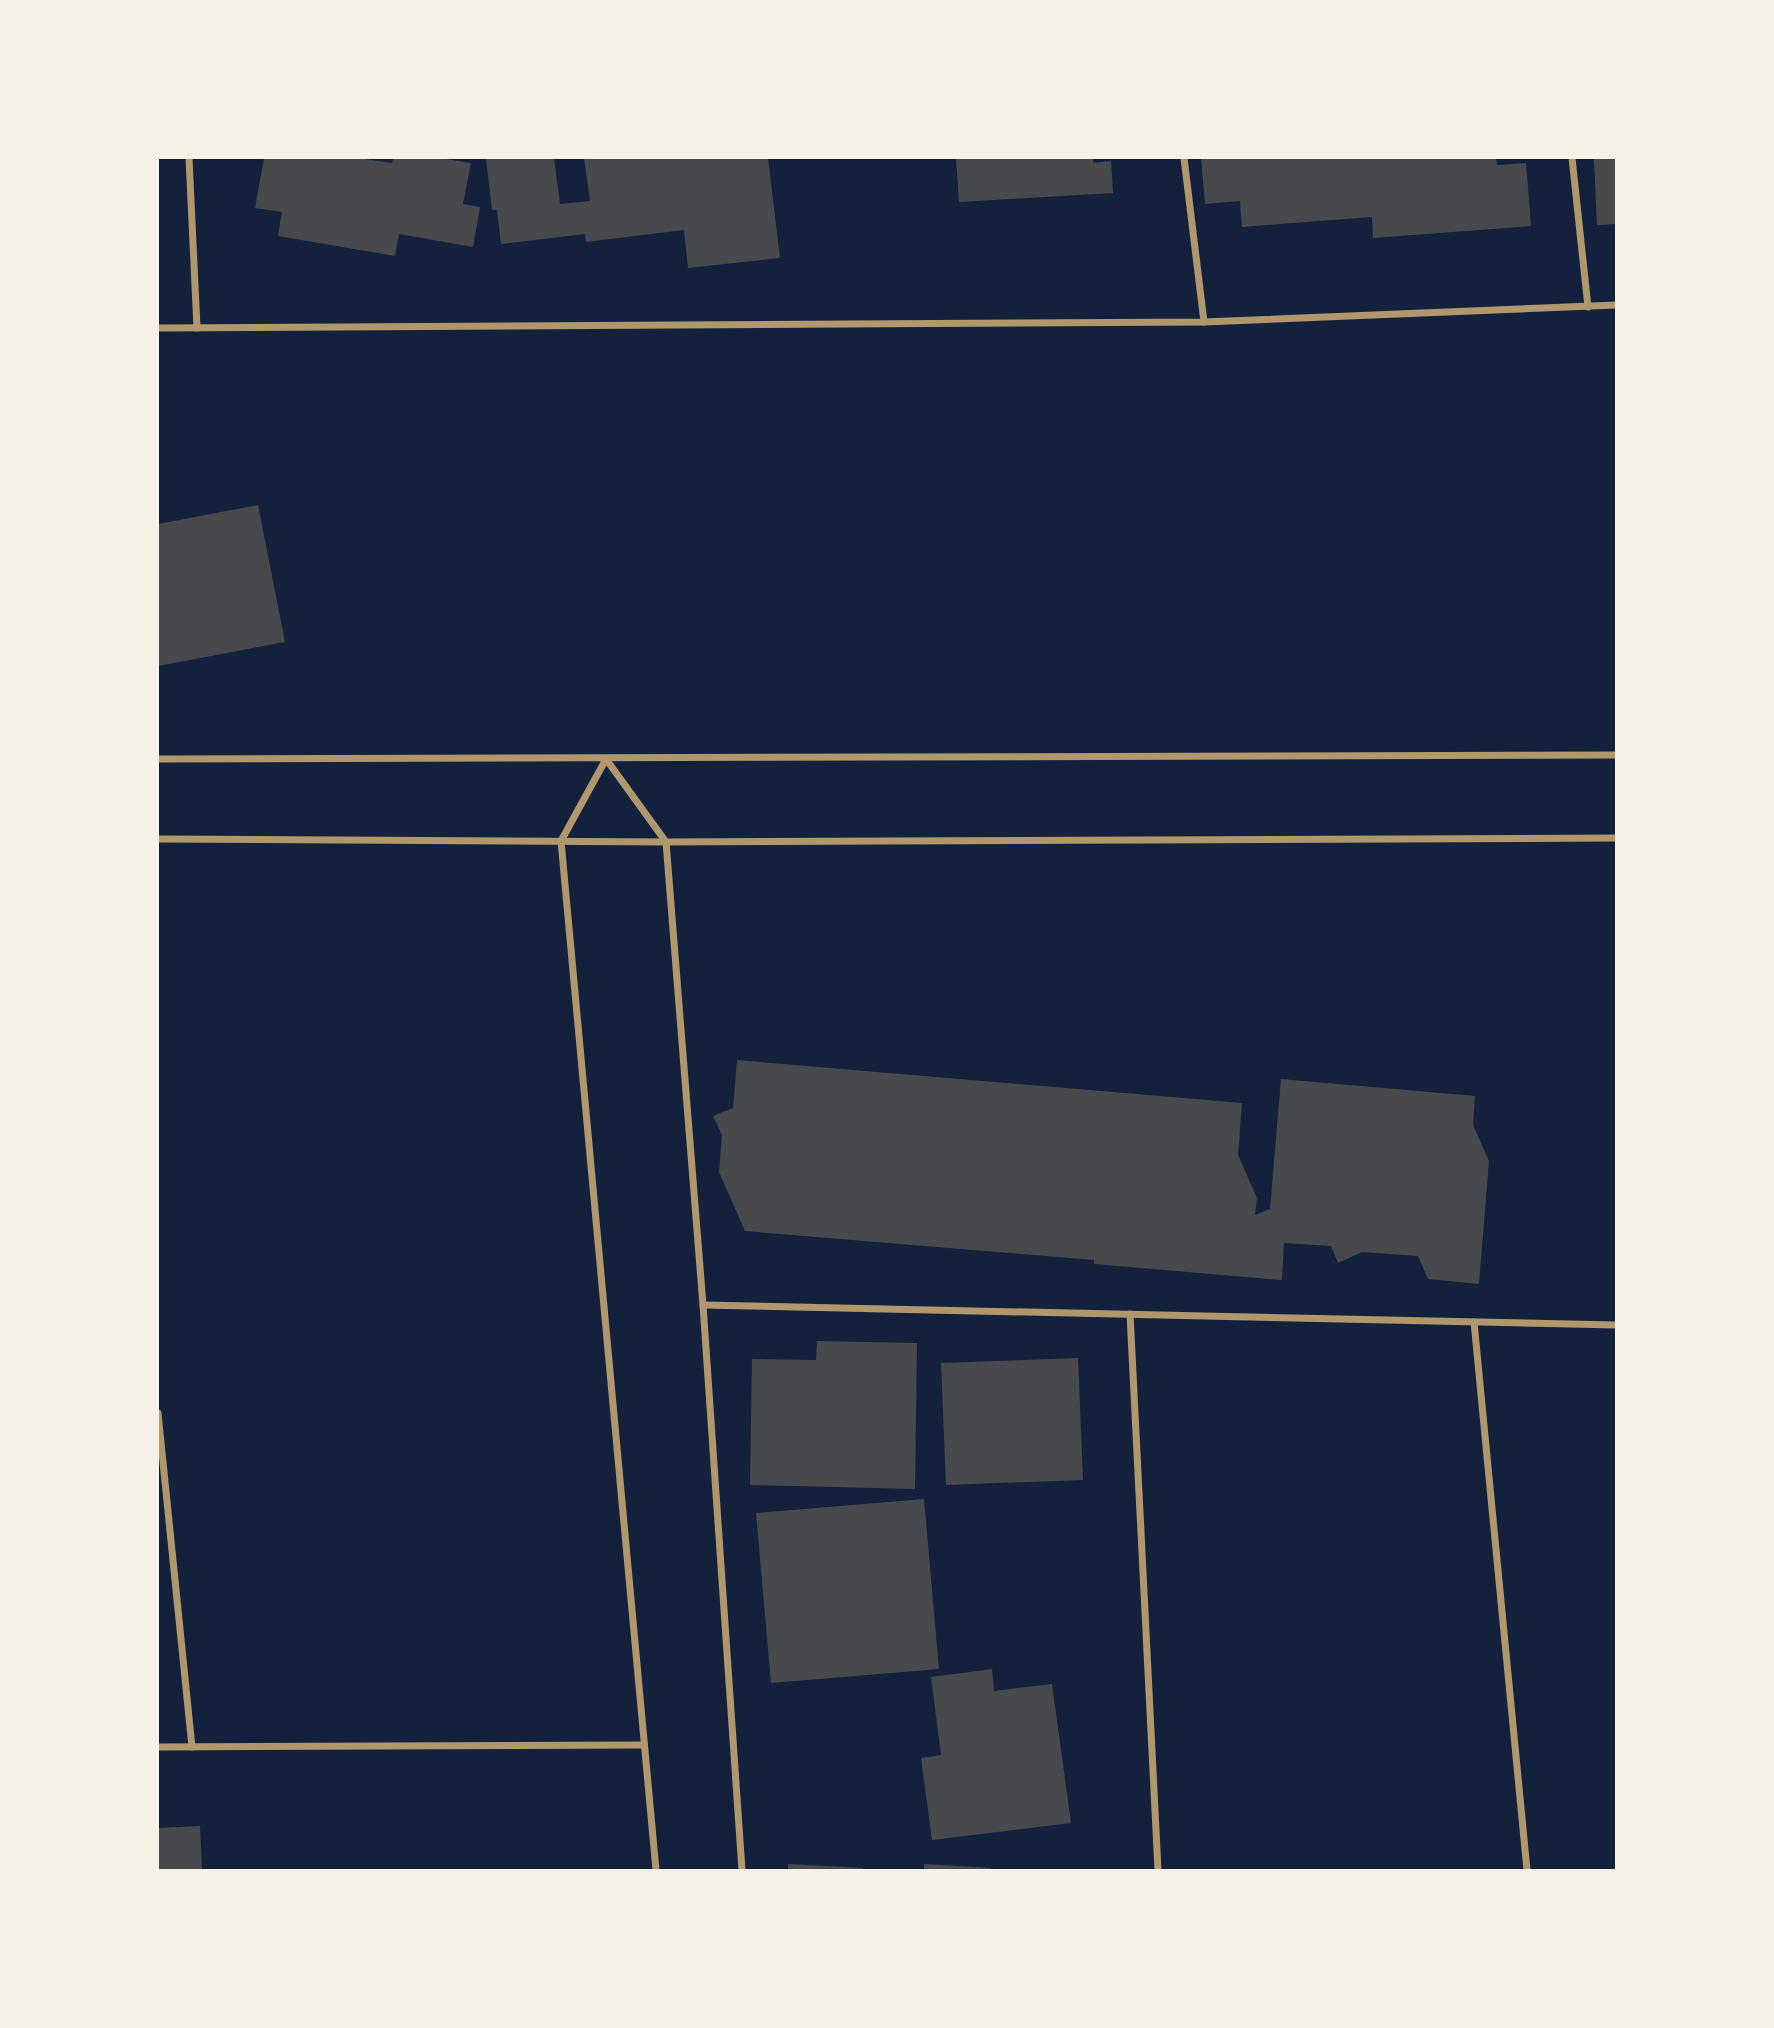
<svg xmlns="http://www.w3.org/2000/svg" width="1774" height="2028" viewBox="0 0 1774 2028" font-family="'Alegreya Sans',sans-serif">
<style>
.building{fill:#48494c}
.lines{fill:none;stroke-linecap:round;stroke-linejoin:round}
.minor{stroke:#b1986c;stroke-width:7}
</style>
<rect width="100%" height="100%" fill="#14213d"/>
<g class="building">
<polygon points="264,158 358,158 392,163 393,158 440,158 471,163 463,204 480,207 473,247 399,234 395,256 278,236 282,212 255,208"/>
<polygon points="486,158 554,158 560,204 590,201 584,158 768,158 780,258 688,268 684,230 586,242 585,234 501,244 497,210 492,210"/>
<polygon points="956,158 1093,158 1093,163 1111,161 1113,193 959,202"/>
<polygon points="1201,158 1496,158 1497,165 1526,163 1531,226 1373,238 1372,217 1242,227 1240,201 1205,204"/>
<polygon points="1594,158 1616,158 1616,224 1597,225"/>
<polygon points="258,505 285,642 158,666 158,524"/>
<polygon points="737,1060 1242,1103 1238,1155 1257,1198 1255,1215 1270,1209 1281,1079 1475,1096 1473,1125 1489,1161 1479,1284 1428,1279 1418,1256 1362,1252 1338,1263 1331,1246 1284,1243 1282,1280 1094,1264 1094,1260 745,1231 719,1172 722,1135 713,1116 733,1108"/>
<polygon points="817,1341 917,1343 915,1489 750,1485 752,1359 816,1360"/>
<polygon points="1078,1358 1083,1480 946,1485 941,1363"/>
<polygon points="924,1499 939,1669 771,1683 756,1513"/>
<polygon points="992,1669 994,1691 1052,1684 1071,1823 932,1840 921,1758 941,1755 931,1677"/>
<polygon points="200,1826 202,1870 158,1870 158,1828"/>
<polygon points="788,1864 863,1868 863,1870 788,1870"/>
<polygon points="924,1864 991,1868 990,1870 924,1870"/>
</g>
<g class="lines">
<g class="minor">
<polyline points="189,158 197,328"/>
<polyline points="1184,158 1204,322"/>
<polyline points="1572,158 1588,307"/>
<polyline points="158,328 1204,322 1616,305"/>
<polyline points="158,759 1616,755"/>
<polyline points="158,839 666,842 1616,838"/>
<polyline points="703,1305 1616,1325"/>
<polyline points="1130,1314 1158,1870"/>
<polyline points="1474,1322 1527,1870"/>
<polyline points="158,1413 192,1747"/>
<polyline points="158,1747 644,1745"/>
<polyline points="656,1870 561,841 606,759 666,842 703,1305 742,1870"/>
</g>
</g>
<rect width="1774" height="2028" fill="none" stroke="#f6f1e7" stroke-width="318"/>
</svg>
